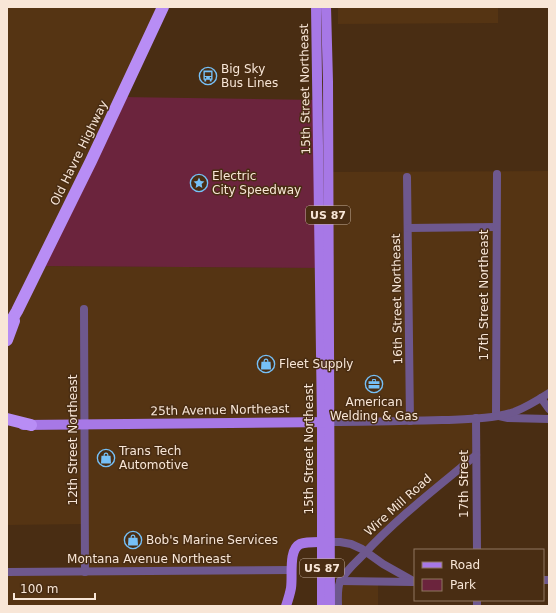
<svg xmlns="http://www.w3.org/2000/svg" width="556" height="613" viewBox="0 0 556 613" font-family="'DejaVu Sans',sans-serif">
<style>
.built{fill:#553413}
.green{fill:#6b243d}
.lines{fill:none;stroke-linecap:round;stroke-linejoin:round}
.minor{stroke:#6e588e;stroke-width:8}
.major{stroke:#a778e6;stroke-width:10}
.highway{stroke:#b88df5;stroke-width:12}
.labels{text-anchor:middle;stroke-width:3;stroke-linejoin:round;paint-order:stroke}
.shield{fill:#492d13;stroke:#c4ae9c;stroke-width:1}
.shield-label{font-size:11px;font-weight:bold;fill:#f8e6d7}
.poi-label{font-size:12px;fill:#f8e6d7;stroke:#492d13;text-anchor:start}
.street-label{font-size:12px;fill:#f8e6d7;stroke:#492d13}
</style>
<rect width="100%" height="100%" fill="#492d13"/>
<g class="built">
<polygon points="7,7 162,7 39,266 320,268 322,542 299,545 285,606 7,606 7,572 85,572 85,524 7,525"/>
<polygon points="338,7 498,7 498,23 338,24"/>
<polygon points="549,171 549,392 523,407 476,419 476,455 366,552 330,542 328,172"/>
<polygon points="340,581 378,582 378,606 338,606"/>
</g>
<polygon class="green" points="121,97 318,100 320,268 39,266"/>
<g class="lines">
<g class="minor">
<polyline points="407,177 410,421"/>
<polyline points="408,228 496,227"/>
<polyline points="84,309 85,572"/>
<polyline points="541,398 549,409"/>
<polyline points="496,416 497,174"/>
<polyline points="499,416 508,418 549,419"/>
<polyline points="476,418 477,550"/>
<path d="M329 422C368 422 406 421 445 420 468 419 493 419 514 412 527 407 538 400 549 393"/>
<polyline points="330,542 340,542 351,544 362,549 383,564 415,582"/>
<polyline points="7,572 292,570"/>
<polyline points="543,580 549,580"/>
<polyline points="340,581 413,582"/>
<polyline points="477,600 477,606"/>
<path d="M338 606C338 598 337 589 340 582 345 571 356 562 364 554 398 517 438 487 476 455"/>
</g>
<g class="major">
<polyline points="316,7 322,422 322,606"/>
<polyline points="326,7 328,82 330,606"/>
<polyline points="23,425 329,422"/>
<path d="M286 606C288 600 290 594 291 588 293 576 288 550 300 544 308 541 320 542 328 542"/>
</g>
<g class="highway">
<polyline points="7,328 17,311 91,161 163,7"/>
<polyline points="7,340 14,321"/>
<polyline points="7,419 31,425"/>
</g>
</g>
<defs>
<symbol id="bus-ring" viewBox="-11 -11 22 22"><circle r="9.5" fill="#492d13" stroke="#76c0f7" stroke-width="1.5"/><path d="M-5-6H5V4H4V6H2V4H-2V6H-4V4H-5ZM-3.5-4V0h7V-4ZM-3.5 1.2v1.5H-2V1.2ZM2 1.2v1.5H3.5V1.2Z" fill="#76c0f7"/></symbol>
<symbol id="sight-ring" viewBox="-11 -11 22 22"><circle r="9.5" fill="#492d13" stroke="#76c0f7" stroke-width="1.5"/><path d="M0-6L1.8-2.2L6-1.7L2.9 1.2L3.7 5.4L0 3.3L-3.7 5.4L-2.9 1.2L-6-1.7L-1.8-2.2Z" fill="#76c0f7"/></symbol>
<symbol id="shop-ring" viewBox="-11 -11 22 22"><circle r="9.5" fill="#492d13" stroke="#76c0f7" stroke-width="1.5"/><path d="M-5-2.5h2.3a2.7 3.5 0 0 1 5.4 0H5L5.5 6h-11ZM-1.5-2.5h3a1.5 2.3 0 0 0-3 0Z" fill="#76c0f7"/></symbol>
<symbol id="office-ring" viewBox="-11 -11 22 22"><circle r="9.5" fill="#492d13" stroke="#76c0f7" stroke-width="1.5"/><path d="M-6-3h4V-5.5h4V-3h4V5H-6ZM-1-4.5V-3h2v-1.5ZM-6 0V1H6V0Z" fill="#76c0f7"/></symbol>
</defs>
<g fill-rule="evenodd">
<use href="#bus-ring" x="198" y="66" width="20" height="20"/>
<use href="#sight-ring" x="189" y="173" width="20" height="20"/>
<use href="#shop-ring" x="256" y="354" width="20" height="20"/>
<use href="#office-ring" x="364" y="374" width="20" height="20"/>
<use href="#shop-ring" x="96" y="448" width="20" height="20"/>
<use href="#shop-ring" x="123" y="530" width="20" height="20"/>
</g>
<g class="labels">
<g class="shield">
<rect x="306" y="206" width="44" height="18" rx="3"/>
<rect x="300" y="559" width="44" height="18" rx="3"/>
</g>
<g class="shield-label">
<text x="328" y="219">US 87</text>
<text x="322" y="572">US 87</text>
</g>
<g class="poi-label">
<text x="221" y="73">Big Sky<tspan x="221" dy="14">Bus Lines</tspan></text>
<text x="212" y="180">Electric<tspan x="212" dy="14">City Speedway</tspan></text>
<text x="279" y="368">Fleet Supply</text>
<text x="374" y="406" text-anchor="middle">American<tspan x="374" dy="14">Welding &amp; Gas</tspan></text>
<text x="119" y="455">Trans Tech<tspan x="119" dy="14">Automotive</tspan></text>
<text x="146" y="544">Bob's Marine Services</text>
</g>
<g class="street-label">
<text transform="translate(305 89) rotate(-91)" y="4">15th Street Northeast</text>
<text transform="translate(79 153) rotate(-64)" y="4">Old Havre Highway</text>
<text transform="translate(484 295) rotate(-90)" y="4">17th Street Northeast</text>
<text transform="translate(397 299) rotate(-91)" y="4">16th Street Northeast</text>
<text transform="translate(220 410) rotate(-1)" y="4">25th Avenue Northeast</text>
<text transform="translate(73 440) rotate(-90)" y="4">12th Street Northeast</text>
<text transform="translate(309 449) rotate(-90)" y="4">15th Street Northeast</text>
<text transform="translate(464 484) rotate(-90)" y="4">17th Street</text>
<text transform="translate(398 505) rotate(-42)" y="4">Wire Mill Road</text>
<text x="149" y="563">Montana Avenue Northeast</text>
</g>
</g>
<rect width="556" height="613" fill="none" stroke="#f8e6d7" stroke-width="16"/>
<rect x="414" y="549" width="130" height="52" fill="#492d13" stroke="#8f7761"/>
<rect x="422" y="562" width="20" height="6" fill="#a778e6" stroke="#8f7761"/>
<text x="450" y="569" font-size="12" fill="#f8e6d7">Road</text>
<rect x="422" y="579" width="20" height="12" fill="#6b243d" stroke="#8f7761"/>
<text x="450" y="589" font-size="12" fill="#f8e6d7">Park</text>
<path d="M14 593v6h81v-6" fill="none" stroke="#f8e6d7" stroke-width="2"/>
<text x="20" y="593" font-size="12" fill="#f8e6d7" stroke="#492d13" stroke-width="3" paint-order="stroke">100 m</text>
</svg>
